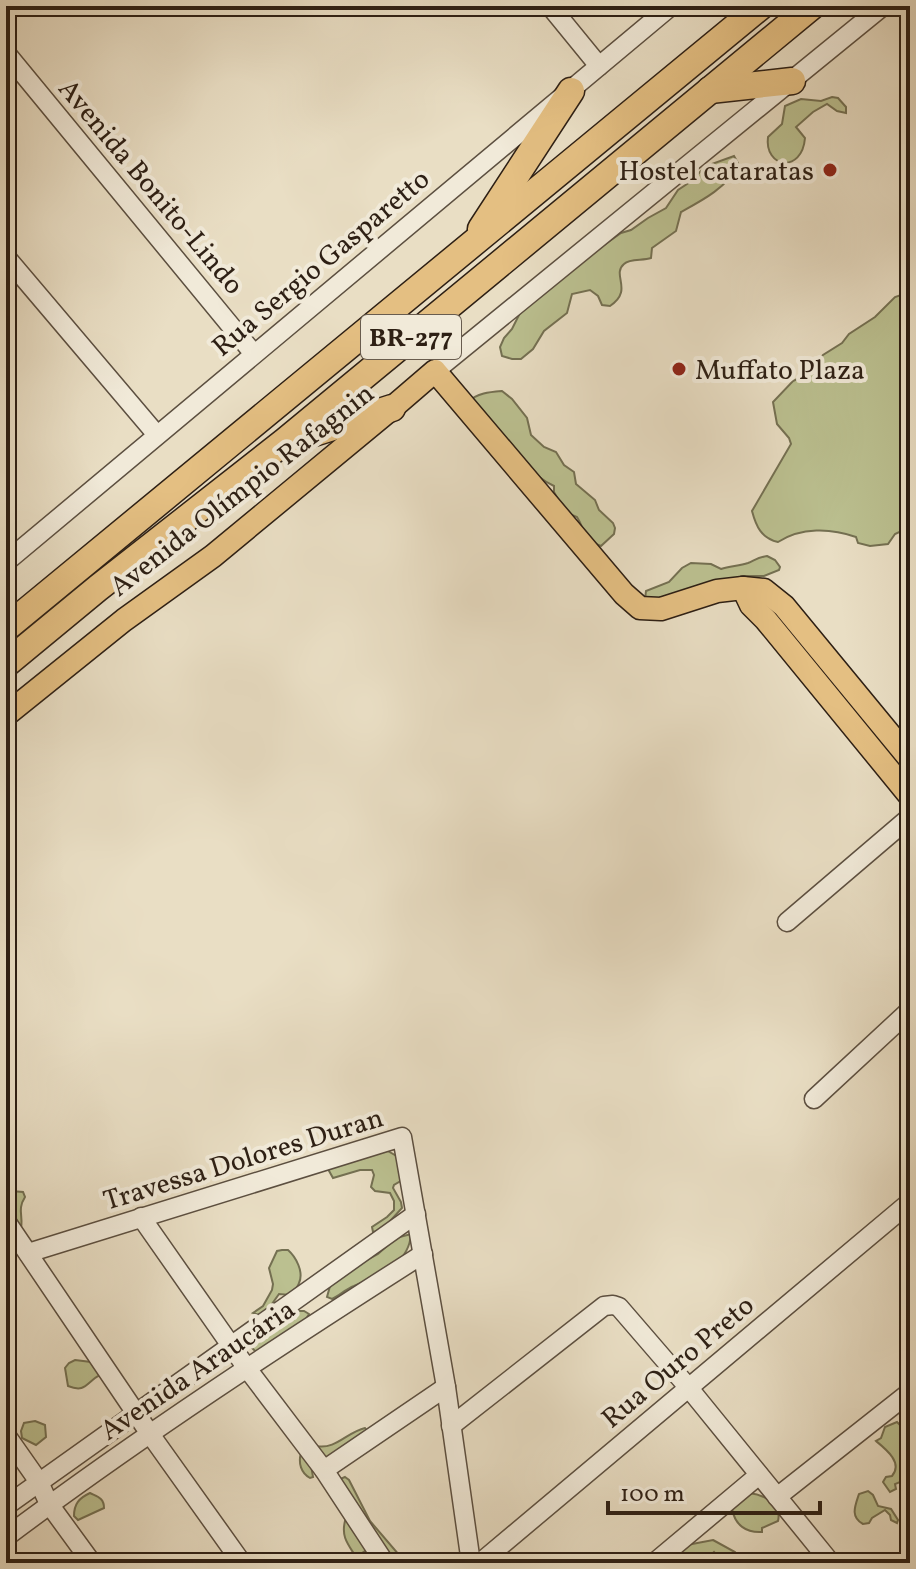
<svg xmlns="http://www.w3.org/2000/svg" width="916" height="1569" viewBox="0 0 916 1569" font-family="Vollkorn,serif">
<style>
.green{fill:#bbc090;stroke:#747052;stroke-width:2}
.lines{fill:none;stroke-linecap:round;stroke-linejoin:round}
.minor-casing{stroke:#5c4f40;stroke-width:21}
.major-casing{stroke:#2d1f14;stroke-width:25}
.highway-casing{stroke:#2d1f14;stroke-width:29}
.minor{stroke:#f1ead9;stroke-width:18}
.major{stroke:#e4bf82;stroke-width:22}
.highway{stroke:#e4bf82;stroke-width:26}
.poi-dot{fill:#8f2418;stroke:#f1ead9;stroke-width:3}
.labels{text-anchor:middle;stroke-width:8;stroke-linejoin:round;paint-order:stroke}
.shield{fill:#f1ead9;stroke:#685c4f;stroke-width:2}
.shield-label{font-size:26px;font-weight:bold;fill:#2d1f14}
.poi-label{font-size:28px;fill:#2d1f14;stroke:#f1ead9;text-anchor:end}
.street-label{font-size:28px;fill:#2d1f14;stroke:#f1ead9}
</style>
<rect width="100%" height="100%" fill="#e9dec4"/>
<filter id="stains"><feTurbulence type="fractalNoise" baseFrequency=".0025" numOctaves="4"/><feColorMatrix values="0 0 0 0 .2 0 0 0 0 .09 0 0 0 0 .02 0 0 0 .5 -.17"/></filter>
<radialGradient id="worn" r=".72"><stop offset=".6" stop-color="#630" stop-opacity="0"/><stop offset="1" stop-color="#630" stop-opacity=".3"/></radialGradient>
<g class="green">
<path d="M832 97 838 98 846 107V113L837 111 827 104 813 112 796 127 805 138C802 174 764 168 768 137L782 124 785 106 801 99 821 101Z"/>
<path d="M734 156 739 165C726 188 703 200 681 212L676 231 652 248 651 258C643 261 630 258 624 264 611 275 634 290 610 306L602 305 598 296 590 290 572 294 567 313 544 331 533 349 521 359H512L502 356 500 347 504 338 512 329 521 311 545 293 560 276 621 233 631 230 648 218 666 208 678 190 690 182 706 166Z"/>
<path d="M910 292V527L895 534 888 544 870 546 858 543 856 537C831 528 801 527 778 542 761 538 756 526 752 511L791 444 789 438 777 424 773 402 793 381 809 373 823 355 842 343 849 334 875 317 895 297Z"/>
<path d="M502 391 512 399 527 418 531 435 544 447 556 452 564 465 574 472 576 484 595 500 599 510 613 523 615 528 614 534 601 546C579 537 587 532 577 517L565 512 554 492V486C524 472 492 428 468 402 477 393 490 392 502 391Z"/>
<path d="M767 556 775 560 780 567 779 570 764 576H744L716 583 685 596 645 600 646 591 669 582 682 568 691 563 711 564 721 569C730 566 739 566 748 563 755 560 759 557 767 556Z"/>
<polygon points="386,1150 400,1158 404,1179 394,1185 393,1188 401,1202 402,1208 382,1230 373,1232 372,1227 387,1217 394,1210 394,1201 390,1193 375,1191 371,1187 374,1175 372,1170 360,1170 333,1178 328,1169"/>
<path d="M6 1188 11 1191 23 1192 25 1197C16 1211 25 1218 20 1232L6 1237Z"/>
<path d="M411 1234C409 1265 378 1275 354 1286 346 1289 340 1295 332 1299L327 1297 332 1279 378 1254 396 1238Z"/>
<path d="M282 1250H288C296 1257 304 1272 299 1283 298 1287 294 1291 291 1295L279 1294 272 1304 270 1311 259 1315 253 1313 263 1306 272 1290 273 1284 269 1268 277 1251Z"/>
<polygon points="299,1311 304,1311 309,1314 306,1319 256,1352 251,1347 255,1342 292,1313"/>
<path d="M75 1360 91 1362 106 1373C102 1375 98 1375 95 1378 85 1386 83 1392 68 1386L65 1368 69 1363Z"/>
<polygon points="35,1421 45,1425 46,1437 36,1445 22,1438 21,1431 24,1423"/>
<path d="M897 1422 902 1427V1439L907 1450 905 1462 910 1467V1483L900 1482 895 1484 896 1489 890 1492 883 1482 886 1477 892 1476C903 1463 887 1450 876 1441L881 1438 885 1427Z"/>
<path d="M365 1428 367 1431 361 1442 311 1465 313 1477 310 1478C301 1473 298 1463 301 1453L316 1446C336 1450 347 1432 365 1428Z"/>
<path d="M345 1477 349 1480 370 1521 406 1563H374L368 1549 356 1557C348 1544 341 1537 345 1521H351L340 1479Z"/>
<path d="M868 1491 873 1495 878 1506 891 1509 898 1520 897 1523 891 1520 890 1515 885 1510 872 1518 869 1523 863 1524C850 1517 855 1506 859 1494Z"/>
<path d="M90 1493C98 1497 104 1498 104 1508L78 1520 74 1516C74 1504 79 1498 90 1493Z"/>
<path d="M749 1493C765 1495 782 1504 778 1521L762 1528V1532C746 1533 735 1525 732 1509Z"/>
<polygon points="713,1540 735,1552 744,1563 724,1563 714,1552 703,1563 664,1563 687,1545"/>
</g>
<g class="lines">
<defs>
<g id="minor">
<polyline points="550,6 599,66"/>
<polyline points="6,53 254,354"/>
<polyline points="6,257 157,435"/>
<polyline points="435,371 883,6"/>
<polyline points="6,562 671,6"/>
<polyline points="787,922 910,817"/>
<polyline points="814,1099 910,1010"/>
<polyline points="141,1217 246,1367 324,1470 385,1563"/>
<polyline points="6,1221 150,1434 242,1563"/>
<polyline points="28,1253 402,1137 446,1387 471,1563"/>
<polyline points="451,1426 604,1306 613,1305 619,1307 688,1387 831,1563"/>
<polyline points="6,1435 39,1482 49,1504 92,1563"/>
<polyline points="324,1470 446,1387"/>
<polyline points="777,1497 910,1392"/>
<polyline points="6,1506 416,1214"/>
<path d="M6 1537C141 1436 282 1344 423 1254"/>
<polyline points="480,1563 910,1202"/>
<polyline points="654,1563 759,1475"/>
</g>
<g id="major">
<polyline points="743,588 751,605 766,620 910,796"/>
<polyline points="6,715 124,620 213,556 392,408 435,371 624,594 640,608 661,609 717,591 743,588 764,590 784,606 910,759"/>
</g>
<g id="highway">
<polyline points="710,90 792,81"/>
<polyline points="481,229 571,91"/>
<polyline points="295,439 392,408"/>
<polyline points="6,628 761,6"/>
<polyline points="6,664 98,588 284,442 812,6"/>
</g>
</defs>
<use href="#minor" class="minor-casing"/>
<use href="#major" class="major-casing"/>
<use href="#highway" class="highway-casing"/>
<use href="#minor" class="minor"/>
<use href="#major" class="major"/>
<use href="#highway" class="highway"/>
</g>
<g class="poi-dot">
<circle cx="830" cy="170" r="8"/>
<circle cx="679" cy="369" r="8"/>
</g>
<g class="labels">
<rect class="shield" x="361" y="315" width="100" height="44" rx="6"/>
<g class="shield-label">
<text x="411" y="346">BR-277</text>
</g>
<g class="poi-label">
<text x="814" y="180">Hostel cataratas</text>
<text x="695" y="379" text-anchor="start">Muffato Plaza</text>
</g>
<g class="street-label">
<text transform="translate(152 186) rotate(50)" y="10">Avenida Bonito-Lindo</text>
<text transform="translate(320 262) rotate(-40)" y="10">Rua Sergio Gasparetto</text>
<text transform="translate(241 489) rotate(-38)" y="10">Avenida Olímpio Rafagnin</text>
<text transform="translate(243 1158) rotate(-17)" y="10">Travessa Dolores Duran</text>
<text transform="translate(677 1361) rotate(-40)" y="10">Rua Ouro Preto</text>
<text transform="translate(197 1369) rotate(-34)" y="10">Avenida Araucária</text>
</g>
</g>
<rect width="916" height="1569" fill="none" stroke="#e9dec4" stroke-width="32"/>
<rect x="8" y="8" width="900" height="1553" fill="none" stroke="#2d1f14" stroke-width="4"/>
<rect x="16" y="16" width="884" height="1537" fill="none" stroke="#2d1f14" stroke-width="2"/>
<path d="M608 1501v12h212v-12" fill="none" stroke="#2d1f14" stroke-width="4"/>
<text x="620" y="1501" font-size="24" fill="#2d1f14" stroke="#f1ead9" stroke-width="6" paint-order="stroke">100 m</text>
<rect width="100%" height="100%" filter="url(#stains)"/>
<rect width="100%" height="100%" fill="url(#worn)"/>
</svg>
